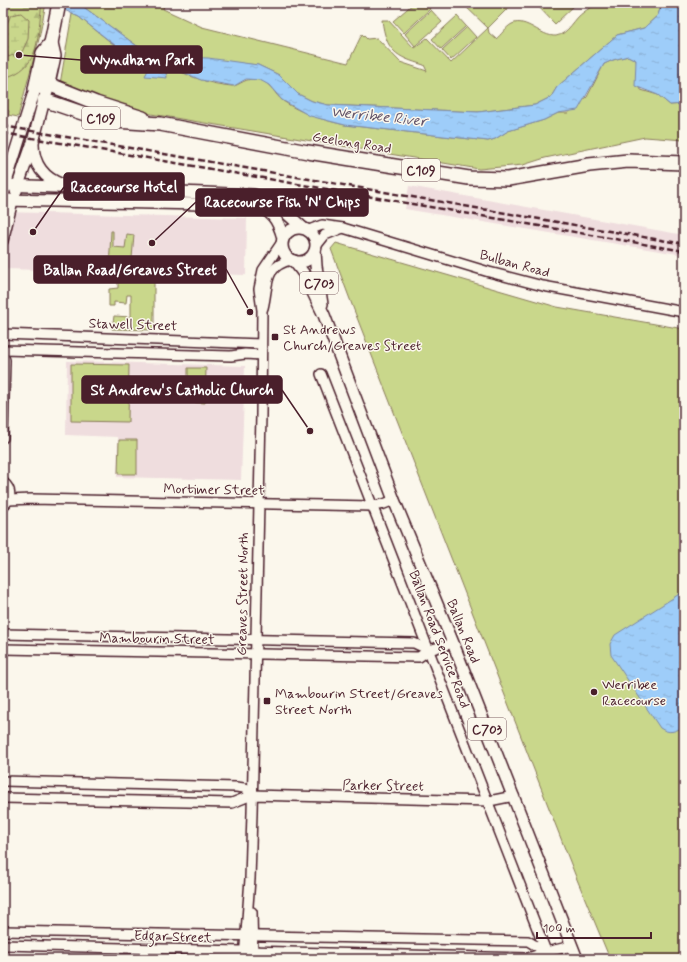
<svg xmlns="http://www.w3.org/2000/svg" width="687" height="962" viewBox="0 0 687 962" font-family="Mynerve,sans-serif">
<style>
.built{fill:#efddde}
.green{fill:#c9d78b;stroke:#8a7b5b}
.forest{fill:url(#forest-firs);stroke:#8a7b5b}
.wetland{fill:url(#wetland-marsh);stroke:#8a7b5b}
.water{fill:url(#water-ripples);stroke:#7c87a7}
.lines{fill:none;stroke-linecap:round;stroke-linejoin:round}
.minor-casing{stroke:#4a1f2b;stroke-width:12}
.major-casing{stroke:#4a1f2b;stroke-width:14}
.highway-casing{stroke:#4a1f2b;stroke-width:16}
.minor{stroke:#fbf7ec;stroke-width:9}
.major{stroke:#fbf7ec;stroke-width:11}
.highway{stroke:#fbf7ec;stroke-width:13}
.rail{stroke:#4a1f2b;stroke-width:2.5;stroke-dasharray:6 3;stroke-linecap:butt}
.poi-dot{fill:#4a1f2b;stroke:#fbf7ec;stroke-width:1.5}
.labels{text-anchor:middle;stroke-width:3;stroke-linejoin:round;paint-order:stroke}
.shield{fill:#fbf7ec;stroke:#7f6065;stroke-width:1}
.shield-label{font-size:13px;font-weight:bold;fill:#4a1f2b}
.street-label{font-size:14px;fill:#4a1f2b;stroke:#fbf7ec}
.poi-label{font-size:14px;fill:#4a1f2b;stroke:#fbf7ec;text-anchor:start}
.water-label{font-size:15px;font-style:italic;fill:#635369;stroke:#fbf7ec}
.leader{fill:none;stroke:#4a1f2b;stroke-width:1.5}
.callout-dot{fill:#4a1f2b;stroke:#fbf7ec;stroke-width:1.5}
.callout{fill:#4a1f2b;stroke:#4a1f2b;stroke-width:1.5}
.callout-label{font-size:15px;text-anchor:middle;font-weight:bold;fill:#fff}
</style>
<defs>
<pattern id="forest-firs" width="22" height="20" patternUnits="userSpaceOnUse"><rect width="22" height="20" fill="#c9d78b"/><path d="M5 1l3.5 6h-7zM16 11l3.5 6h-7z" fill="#aeb878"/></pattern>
<pattern id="wetland-marsh" width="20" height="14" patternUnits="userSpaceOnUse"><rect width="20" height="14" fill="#c9d78b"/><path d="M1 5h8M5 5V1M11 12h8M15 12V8" fill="none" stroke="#aeb878"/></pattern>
<pattern id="water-ripples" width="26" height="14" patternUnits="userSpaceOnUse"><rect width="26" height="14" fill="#9ecdf9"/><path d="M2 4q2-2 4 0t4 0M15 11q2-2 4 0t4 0" fill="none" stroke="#8ab0d6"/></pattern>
</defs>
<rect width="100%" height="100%" fill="#fbf7ec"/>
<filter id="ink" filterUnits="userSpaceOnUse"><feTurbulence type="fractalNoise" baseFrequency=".025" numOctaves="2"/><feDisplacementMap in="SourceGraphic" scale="8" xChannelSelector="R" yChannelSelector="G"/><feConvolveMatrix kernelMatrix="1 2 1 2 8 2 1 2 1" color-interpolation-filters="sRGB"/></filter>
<g filter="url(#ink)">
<g class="built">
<polygon points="409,186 684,235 684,255 405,209"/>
<polygon points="3,212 247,218 246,275 3,269"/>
<polygon points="67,361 245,366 241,480 117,477 118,437 66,435"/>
</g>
<g class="green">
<polygon points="3,3 46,3 39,39 18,117 8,115 9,111 3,108"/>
<path d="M78 3H165L163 9 202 27 348 63 362 34 367 39 377 38 400 62 427 71 424 65C396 57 386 51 382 20H388L414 48 427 38 451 63 488 28 462 3H513L488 28 489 33 496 39C501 35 506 27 512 24 526 17 541 37 556 36 569 34 574 18 584 12 590 7 597 5 604 3H662L658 15 644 28 617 35 557 87 551 97 535 105 478 112 328 105 312 101 298 94 279 75 258 65 179 57 159 60 144 51Z"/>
<polygon points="414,3 425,3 430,9 404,33 393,21"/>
<polygon points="535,3 577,3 555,24"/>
<polygon points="431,10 442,22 415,46 405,34"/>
<path d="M72 14 79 17C92 27 105 38 118 48 128 54 142 57 149 68L146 75 167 77 165 69C178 69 186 75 199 79 209 83 221 85 232 86 240 86 245 76 260 80 271 83 275 95 283 101 302 114 323 120 345 125L488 141 495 139 508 131 544 120 558 113H568L587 97 604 64 613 60 628 56 636 60 641 90 658 95 670 105 684 104V140L645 137 545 158 523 165 479 169 145 113 60 84Z"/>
<polygon points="457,16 466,26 441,49 432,39"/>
<polygon points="467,27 476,37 451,60 442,50"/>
<polygon points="3,114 7,115 3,141"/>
<polygon points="111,231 113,231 113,247 125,248 127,234 134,235 131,270 109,270"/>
<polygon points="336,243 557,307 684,329 684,959 610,959 576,877 354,310 331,249"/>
<polygon points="118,273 154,276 154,330 112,329 114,316 131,317 131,295 127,295 126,303 114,302 114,306 109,306 109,289 118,288"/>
<polygon points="71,364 129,365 128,422 71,421"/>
<polygon points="188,368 206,368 205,403 187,402 187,395 187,402 181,402 181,390 188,391"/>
<polygon points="119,440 137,440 137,474 118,474"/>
</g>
<path class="forest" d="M3 3H42C37 35 42 69 3 78Z"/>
<polygon class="wetland" points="21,13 29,20 28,39 22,52 8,57 3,32 11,15"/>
<g class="water">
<polygon points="50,3 78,3 144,51 159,60 179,57 208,58 258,65 279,75 298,94 312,101 328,105 478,112 535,105 551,97 557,87 617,35 644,28 658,15 662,3 684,3 684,104 670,105 658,95 635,86 636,60 628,56 613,60 604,64 578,110 558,113 544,120 508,131 495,139 488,141 345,125 310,116 282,100 269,85 260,80 246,79 234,86 201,80 176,69 165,69 167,78 145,76 149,68 146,64 128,52 120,49 79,17"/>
<path d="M684 591V726C675 732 669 734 660 728L611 655 610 644 615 635Z"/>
</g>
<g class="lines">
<defs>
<g id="minor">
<polyline points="309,230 322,225 343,228 489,272 543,286 684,312"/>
<polyline points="3,241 13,201"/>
<polyline points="317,245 325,235 343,228"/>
<path d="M263 308C269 284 263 267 291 260"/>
<polyline points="3,334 261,344"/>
<polyline points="3,350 231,356 245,354 261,355"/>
<polyline points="3,355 5,360 3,438"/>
<polyline points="321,374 549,959"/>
<path d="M3 482C12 489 12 499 3 506"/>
<polyline points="9,500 32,499 372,506 384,504 394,500"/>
<polyline points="3,634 414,643 429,650"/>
<polyline points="3,649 419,657 429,650 453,643"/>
<polyline points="3,781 236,787 244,788 252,795"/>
<polyline points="3,798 232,803 252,795 489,801 514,796"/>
<polyline points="252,912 253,959"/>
<polyline points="3,931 528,941 546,952"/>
<polyline points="3,945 528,958 546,952 572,946"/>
<polyline points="244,959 250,879 252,813 261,415 262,310 259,289 263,270 282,242"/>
</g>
<g id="major">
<path d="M33 144C33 164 44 179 63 185"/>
<polyline points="5,185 254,195 274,202 303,228"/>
<polyline points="16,191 33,142 44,100"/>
<polyline points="3,197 5,185 35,89"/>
<path d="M3 200 252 205C272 210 278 219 283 238"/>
<circle cx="299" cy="245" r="17"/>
<polyline points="315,251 316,266 322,304"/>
<polyline points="294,261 304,274 324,315 394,500 453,643 577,959"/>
</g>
<g id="highway">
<polyline points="48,84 96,103 143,118"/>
<polyline points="35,89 43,53 51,43 59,3"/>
<polyline points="46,92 54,56 51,43"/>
<polyline points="44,100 85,114 115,121 160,124 308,152 469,178 508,179 589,165 628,161 684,163"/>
</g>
</defs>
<use href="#minor" class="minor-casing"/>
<use href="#major" class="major-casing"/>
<use href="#highway" class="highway-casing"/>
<use href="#minor" class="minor"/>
<use href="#major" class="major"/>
<use href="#highway" class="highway"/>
<g class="rail">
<polyline points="3,126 684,244"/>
<polyline points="3,133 684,251"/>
</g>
</g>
</g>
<g class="poi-dot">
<rect x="271" y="333" width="8" height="8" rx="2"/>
<circle cx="594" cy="692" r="4"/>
<rect x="263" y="697" width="8" height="8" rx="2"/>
</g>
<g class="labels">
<g class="shield">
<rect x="82" y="107" width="38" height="22" rx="3"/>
<rect x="402" y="159" width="38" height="22" rx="3"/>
<rect x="300" y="272" width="38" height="22" rx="3"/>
<rect x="468" y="718" width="38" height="22" rx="3"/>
</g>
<g class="shield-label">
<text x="101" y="123">C109</text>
<text x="421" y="175">C109</text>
<text x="319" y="288">C703</text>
<text x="487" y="734">C703</text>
</g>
<g class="street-label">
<text transform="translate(352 142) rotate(9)" y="5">Geelong Road</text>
<text transform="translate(515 263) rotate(15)" y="5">Bulban Road</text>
<text transform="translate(133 324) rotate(2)" y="5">Stawell Street</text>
<text transform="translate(214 489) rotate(1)" y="5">Mortimer Street</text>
<text transform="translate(242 594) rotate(-89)" y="5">Greaves Street North</text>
<text transform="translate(464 631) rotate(68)" y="5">Ballan Road</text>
<text transform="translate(157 638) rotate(1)" y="5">Mambourin Street</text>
<text transform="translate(440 639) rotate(69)" y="5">Ballan Road Service Road</text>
<text transform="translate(383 785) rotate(1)" y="5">Parker Street</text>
<text transform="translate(173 936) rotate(2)" y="5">Edgar Street</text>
</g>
<g class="poi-label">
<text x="283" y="334">St Andrews<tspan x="283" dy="16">Church/Greaves Street</tspan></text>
<text x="602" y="689">Werribee<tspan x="602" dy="16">Racecourse</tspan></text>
<text x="275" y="698">Mambourin Street/Greaves<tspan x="275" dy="16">Street North</tspan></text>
</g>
<g class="water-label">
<text transform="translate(379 116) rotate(6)" y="5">Werribee River</text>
</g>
</g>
<path class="leader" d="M19 55L81 60M33 232L64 187M152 243L196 202M250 312L226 269M310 431L282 390"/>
<g class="callout-dot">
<circle cx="19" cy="55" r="4"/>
<circle cx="33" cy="232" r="4"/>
<circle cx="152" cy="243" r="4"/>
<circle cx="250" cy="312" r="4"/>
<circle cx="310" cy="431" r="4"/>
</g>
<g class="callout">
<rect x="81" y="46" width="121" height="27" rx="4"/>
<rect x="64" y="173" width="120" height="27" rx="4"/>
<rect x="196" y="189" width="172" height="27" rx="4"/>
<rect x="34" y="256" width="192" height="27" rx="4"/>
<rect x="82" y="376" width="200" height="27" rx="4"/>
</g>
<g class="callout-label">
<text x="142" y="65">Wyndham Park</text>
<text x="124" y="192">Racecourse Hotel</text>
<text x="282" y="207">Racecourse Fish 'N' Chips</text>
<text x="130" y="275">Ballan Road/Greaves Street</text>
<text x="182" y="395">St Andrew's Catholic Church</text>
</g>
<rect width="687" height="962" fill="none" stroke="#fbf7ec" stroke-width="16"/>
<rect x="8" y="8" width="671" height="946" fill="none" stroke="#4a1f2b" stroke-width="1.5" filter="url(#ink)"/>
<path d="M537 932v6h114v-6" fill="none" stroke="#4a1f2b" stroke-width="2"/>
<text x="543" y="932" font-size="12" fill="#4a1f2b" stroke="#fbf7ec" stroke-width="3" paint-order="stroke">100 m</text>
</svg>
